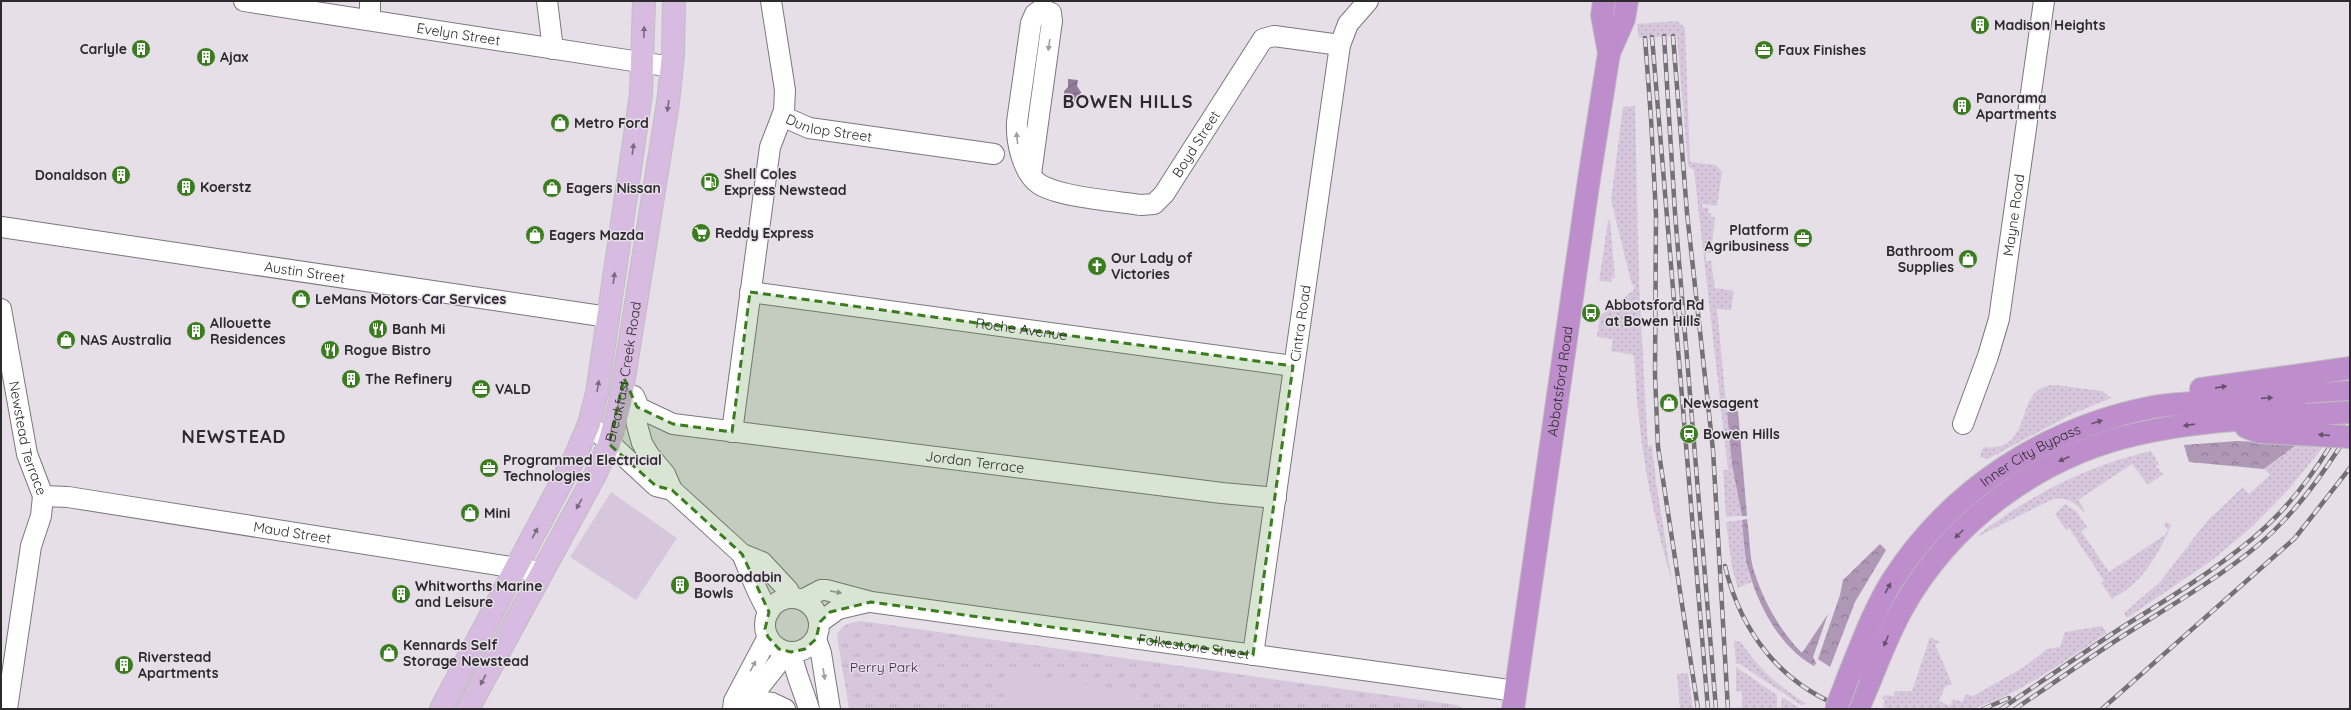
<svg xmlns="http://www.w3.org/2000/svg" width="2351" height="710" viewBox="0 0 2351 710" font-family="Quicksand,sans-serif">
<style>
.grass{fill:url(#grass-dots)}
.forest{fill:url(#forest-crowns)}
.park{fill:url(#park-tufts)}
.garden{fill:#d7c7dc}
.water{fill:url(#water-waves)}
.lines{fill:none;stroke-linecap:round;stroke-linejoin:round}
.minor-casing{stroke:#7d767f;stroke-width:22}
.major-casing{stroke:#c0bfc0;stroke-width:24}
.highway-casing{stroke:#c0bfc0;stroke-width:24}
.minor{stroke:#fff;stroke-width:20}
.major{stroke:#d7bbe0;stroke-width:22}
.highway{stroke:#bd8ecb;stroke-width:22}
.rail-casing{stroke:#757076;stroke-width:4.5}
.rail{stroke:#e6dfe8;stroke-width:3;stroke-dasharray:9;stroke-linecap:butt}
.highway-bridge-casing{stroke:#c0bfc0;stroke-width:24;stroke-linecap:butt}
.highway-bridge{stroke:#bd8ecb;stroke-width:22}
.oneway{fill:#796b7e}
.oneway2{fill:#a09fa0}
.oneway3{fill:#67526c}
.marked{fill:#3a7d1f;fill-opacity:0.2;stroke:#3a7d1f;stroke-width:3;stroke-dasharray:8 5;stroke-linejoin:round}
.labels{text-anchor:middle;stroke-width:3;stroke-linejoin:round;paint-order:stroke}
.poi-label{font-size:14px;font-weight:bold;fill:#2d2a2d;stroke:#e6dfe8;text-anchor:start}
.street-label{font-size:14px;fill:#2d2a2d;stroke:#e6dfe8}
.park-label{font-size:14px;fill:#3f1f48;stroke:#e6dfe8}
.district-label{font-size:18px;font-weight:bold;letter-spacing:1px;fill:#2e282f;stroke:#e6dfe8}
</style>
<defs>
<pattern id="grass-dots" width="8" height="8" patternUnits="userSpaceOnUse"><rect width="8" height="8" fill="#d7c7dc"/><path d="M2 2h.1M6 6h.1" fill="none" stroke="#b9abbd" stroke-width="1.8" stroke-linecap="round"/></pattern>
<pattern id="forest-crowns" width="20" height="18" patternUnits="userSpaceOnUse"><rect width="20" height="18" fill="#af97b6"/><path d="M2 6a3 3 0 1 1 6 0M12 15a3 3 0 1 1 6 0" fill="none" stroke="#8f7b94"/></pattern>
<pattern id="park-tufts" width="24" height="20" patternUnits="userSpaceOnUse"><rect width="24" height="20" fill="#d7c7dc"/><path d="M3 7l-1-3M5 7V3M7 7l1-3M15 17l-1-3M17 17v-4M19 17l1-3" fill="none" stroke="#b9abbd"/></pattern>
<pattern id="water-waves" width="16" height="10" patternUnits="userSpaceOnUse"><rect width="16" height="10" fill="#927b99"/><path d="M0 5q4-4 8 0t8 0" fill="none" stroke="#78657d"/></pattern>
</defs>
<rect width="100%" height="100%" fill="#e6dfe8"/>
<g class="grass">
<polygon points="1677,21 1685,28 1690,162 1716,165 1722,172 1717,206 1702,204 1702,207 1709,208 1708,213 1711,214 1711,217 1715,217 1711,253 1706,253 1706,261 1711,261 1715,288 1734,291 1731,310 1717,309 1732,465 1742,516 1726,517 1723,470 1728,470 1694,170 1688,166 1677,36 1639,38 1637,24"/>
<path d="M1635 106 1639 283 1647 433 1648 446 1652 445 1656 482 1672 581C1649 504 1638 435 1634 355L1611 351 1613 339 1597 337 1600 316 1634 290 1635 285H1632L1611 200 1623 107Z"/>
<polygon points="1610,220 1615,278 1612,277 1611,282 1599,281 1608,221"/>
<path d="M2055 385 2102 391 2111 398 2070 415 1988 459 1980 457 1983 447C2037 454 2011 385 2055 385Z"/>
<polygon points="2297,444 2324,446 2288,490 2253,526 2211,561 2127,618 2124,613 2160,582 2207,521 2243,487 2249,494 2270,475 2264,469"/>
<path d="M2151 451 2159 464 2156 466 2163 474 2148 485 2132 464 2078 500 2085 511 2083 512C2075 502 2066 497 2053 499L1977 537C1986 527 1998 521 2009 513 2053 484 2099 463 2151 451Z"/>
<path d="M2065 504 2076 511 2087 527 2081 531 2109 572 2165 535 2168 530 2164 524 2167 522 2171 525C2158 556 2142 583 2112 599L2101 583 2104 581 2069 528 2066 530 2055 514Z"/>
<polygon points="1742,520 1749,575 1752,582 1738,588 1732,568 1726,522"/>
<path d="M2102 626 2107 633C2064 661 2021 694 1972 709H1887L1883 706 1885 700 1882 699 1884 695 1894 696 1895 691H1912L1930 637 1940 642 1935 644 1952 684 1945 687 1939 701 1950 706 1953 699 1962 702 1966 694 1973 696 2024 667 2047 649 2060 647 2065 632Z"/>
<path d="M1734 641 1741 642C1758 668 1780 688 1807 704L1801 705 1740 664H1736Z"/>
<polygon points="1736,667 1777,695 1777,709 1742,709 1742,692 1736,691"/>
<polygon points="1688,673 1693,709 1680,709 1677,674"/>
<polygon points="1782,697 1799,708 1798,709 1781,709"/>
</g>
<g class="forest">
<polygon points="1738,411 1747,516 1742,516 1732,465 1727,412"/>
<polygon points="2237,441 2297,444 2264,469 2189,462 2184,445"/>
<path d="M1747 519C1750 537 1749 558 1755 574 1764 602 1781 632 1802 653L1828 614 1813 657 1816 663 1814 666C1782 649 1760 609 1750 575 1744 558 1744 538 1742 520Z"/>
<polygon points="1880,544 1886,550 1855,602 1830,667 1818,659 1840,595 1843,580"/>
</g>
<path class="park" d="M861 621 1457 705 1465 709H849L837 636C841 624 849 623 861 621Z"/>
<g class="garden">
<polygon points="611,492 677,538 636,600 570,557"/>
<polygon points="1007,671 1142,694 1140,709 1002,709"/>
</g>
<polygon class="water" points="1068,79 1078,80 1077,86 1081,92 1080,98 1076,100 1075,106 1065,105 1064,91 1068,87"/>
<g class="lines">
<defs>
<g id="minor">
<path id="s1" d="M244 1 672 67"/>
<polyline points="370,1 370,20"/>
<polyline points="547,1 553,49"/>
<path id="s2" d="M782 116 809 128 994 154"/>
<path id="s3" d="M1031 174 1052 21 1051 13 1042 9 1035 14 1031 23 1017 122C1016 141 1022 172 1039 184 1059 197 1115 201 1141 205L1154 204 1164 194 1263 39 1274 36 1340 45"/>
<path id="s4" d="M1 227 608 317"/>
<path id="s5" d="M750 292 1293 366"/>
<path id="s6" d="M1 309 27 454 43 496 41 516 31 546 7 709"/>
<polyline points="634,396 637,403 637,425 642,443 649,455 665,474 672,490 742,554 762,562 788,590 792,598"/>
<path id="s7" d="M637 407 673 424 1222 493 1276 498"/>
<polyline points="589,424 656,486 672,490"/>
<path id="s8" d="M1963 424 1988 356 1999 319 2044 1"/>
<polyline points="732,432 770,147 784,111 785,90 771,1"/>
<path id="s9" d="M43 496 68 497 542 572"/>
<path d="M742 554C750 572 758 597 769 612"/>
<circle cx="792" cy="625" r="27"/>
<path id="s10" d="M802 600 821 590H826L871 602 1516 691"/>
<polyline points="820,622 838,609 868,602"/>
<polyline points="816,639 821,653 830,709"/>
<path d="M791 652C795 672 803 690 809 709"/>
<path id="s11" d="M1253 655 1340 45 1348 24 1368 1"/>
<polyline points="749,700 772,703 785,709"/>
<polyline points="733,709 734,701 768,637"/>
<polyline points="742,709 787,652"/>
</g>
<g id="major">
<polyline points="441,709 576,455 589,424 597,393 641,94 644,1"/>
<path id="s12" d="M468 709 595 475 609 444 620 403 668 103 673 55 674 1"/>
</g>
<g id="highway">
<polyline points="1604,1 1602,15 1609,53"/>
<polyline points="2201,389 2350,368"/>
<polyline points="2246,427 2259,432 2298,434"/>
<path id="s13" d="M1849 675C1862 643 1874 610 1892 581 1951 489 2046 428 2153 407 2177 403 2201 403 2225 401 2267 398 2308 395 2350 392"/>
<path id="s14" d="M1513 709 1589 179 1609 53 1624 19 1627 1"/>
<path d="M1858 709C1873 676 1884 641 1902 609 1951 521 2039 456 2137 434 2192 421 2250 419 2306 415"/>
</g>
</defs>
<use href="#minor" class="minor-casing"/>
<use href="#major" class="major-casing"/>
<use href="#highway" class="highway-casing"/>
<use href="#minor" class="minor"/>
<use href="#major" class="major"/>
<use href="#highway" class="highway"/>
<defs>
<g id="rail">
<polyline points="1664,36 1675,213 1716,709"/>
<polyline points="1673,36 1687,213 1713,450 1728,709"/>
<polyline points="1652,37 1708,709"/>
<polyline points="1645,38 1651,118 1656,215 1655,375 1658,447 1698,709"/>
<path d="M1725 566C1741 633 1782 686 1848 709"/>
<polyline points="1983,709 2009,698"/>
<path d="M2001 709C2042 681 2083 653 2124 626 2168 599 2212 572 2252 539 2292 506 2328 456 2350 409"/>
<path d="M2015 709C2052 684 2089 658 2126 634 2170 606 2216 580 2257 546 2295 514 2324 473 2350 431"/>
<polyline points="2102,709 2295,538 2350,468"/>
</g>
</defs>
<use href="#rail" class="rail-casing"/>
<use href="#rail" class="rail"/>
<defs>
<g id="highway-bridge">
<polyline points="2306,415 2350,412"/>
<polyline points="2298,434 2350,437"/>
<polyline points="1836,709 1849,675"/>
</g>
</defs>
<use href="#highway-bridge" class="highway-bridge-casing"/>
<use href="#highway-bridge" class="highway-bridge"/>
</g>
<defs><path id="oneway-solid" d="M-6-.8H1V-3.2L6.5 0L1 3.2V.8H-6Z"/></defs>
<g class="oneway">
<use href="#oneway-solid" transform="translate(644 32) rotate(-88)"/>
<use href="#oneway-solid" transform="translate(668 106) rotate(98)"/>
<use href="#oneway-solid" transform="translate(633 149) rotate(-82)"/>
<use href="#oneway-solid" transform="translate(614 278) rotate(-82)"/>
<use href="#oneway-solid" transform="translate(598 386) rotate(-81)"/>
<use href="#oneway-solid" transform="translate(579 504) rotate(119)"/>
<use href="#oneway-solid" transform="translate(535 533) rotate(-62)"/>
<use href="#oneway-solid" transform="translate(483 680) rotate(118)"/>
</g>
<g class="oneway2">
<use href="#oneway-solid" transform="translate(1049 45) rotate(98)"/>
<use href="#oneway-solid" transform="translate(1017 138) rotate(-96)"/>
<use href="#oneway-solid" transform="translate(836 592) rotate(11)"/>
<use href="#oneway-solid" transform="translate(753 666) rotate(-62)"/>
<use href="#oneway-solid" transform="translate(824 674) rotate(81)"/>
</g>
<g class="oneway3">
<use href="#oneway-solid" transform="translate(2221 387) rotate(-8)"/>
<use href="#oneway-solid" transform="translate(2267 398) rotate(-4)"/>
<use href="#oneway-solid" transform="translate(2097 422) rotate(-17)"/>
<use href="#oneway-solid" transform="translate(2189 425) rotate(172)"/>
<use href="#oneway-solid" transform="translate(2324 435) rotate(-176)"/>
<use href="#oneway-solid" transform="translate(2064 459) rotate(155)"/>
<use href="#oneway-solid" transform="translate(1959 534) rotate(135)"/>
<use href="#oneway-solid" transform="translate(1888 588) rotate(-61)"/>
<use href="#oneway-solid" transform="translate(1886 641) rotate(113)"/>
</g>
<path class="marked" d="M750 292 1293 366 1253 655 871 602 830 612 820 622 816 639 805 649 791 652 779 649 768 637 765 629 769 612 742 554 672 490 656 486 609 444 624 378 637 407 673 424 732 432Z"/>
<defs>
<symbol id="building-disc" viewBox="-11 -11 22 22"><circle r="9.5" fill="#3a7d1f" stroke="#e6dfe8"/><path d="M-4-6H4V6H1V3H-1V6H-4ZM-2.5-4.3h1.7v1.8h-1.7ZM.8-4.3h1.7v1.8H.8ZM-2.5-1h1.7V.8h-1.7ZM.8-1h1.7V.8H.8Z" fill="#fff"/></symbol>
<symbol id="office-disc" viewBox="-11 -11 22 22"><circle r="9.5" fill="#3a7d1f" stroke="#e6dfe8"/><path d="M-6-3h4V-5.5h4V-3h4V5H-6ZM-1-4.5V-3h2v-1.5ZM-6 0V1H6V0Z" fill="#fff"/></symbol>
<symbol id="shop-disc" viewBox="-11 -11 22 22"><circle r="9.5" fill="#3a7d1f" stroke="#e6dfe8"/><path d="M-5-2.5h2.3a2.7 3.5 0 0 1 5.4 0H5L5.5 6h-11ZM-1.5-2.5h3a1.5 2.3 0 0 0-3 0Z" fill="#fff"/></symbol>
<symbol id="fuel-disc" viewBox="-11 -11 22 22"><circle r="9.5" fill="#3a7d1f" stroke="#e6dfe8"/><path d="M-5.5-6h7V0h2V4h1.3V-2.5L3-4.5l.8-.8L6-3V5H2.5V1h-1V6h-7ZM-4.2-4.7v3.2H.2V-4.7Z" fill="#fff"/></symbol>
<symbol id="supermarket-disc" viewBox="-11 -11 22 22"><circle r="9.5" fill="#3a7d1f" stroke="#e6dfe8"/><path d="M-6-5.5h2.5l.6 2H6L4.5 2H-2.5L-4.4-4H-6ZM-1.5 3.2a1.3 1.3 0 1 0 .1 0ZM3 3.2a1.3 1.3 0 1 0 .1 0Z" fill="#fff"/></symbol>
<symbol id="church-disc" viewBox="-11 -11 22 22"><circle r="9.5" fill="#3a7d1f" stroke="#e6dfe8"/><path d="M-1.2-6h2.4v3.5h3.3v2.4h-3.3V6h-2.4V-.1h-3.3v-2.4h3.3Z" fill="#fff"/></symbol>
<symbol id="bus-disc" viewBox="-11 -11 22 22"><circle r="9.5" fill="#3a7d1f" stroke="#e6dfe8"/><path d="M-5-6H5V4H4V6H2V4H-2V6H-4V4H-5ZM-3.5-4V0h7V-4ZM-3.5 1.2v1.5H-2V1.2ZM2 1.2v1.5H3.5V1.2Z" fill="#fff"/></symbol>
<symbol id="restaurant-disc" viewBox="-11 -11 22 22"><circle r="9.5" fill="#3a7d1f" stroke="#e6dfe8"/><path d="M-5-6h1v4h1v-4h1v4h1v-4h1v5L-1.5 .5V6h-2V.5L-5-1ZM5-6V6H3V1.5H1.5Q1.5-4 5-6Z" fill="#fff"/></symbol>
<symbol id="station-disc" viewBox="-11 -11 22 22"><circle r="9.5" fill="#3a7d1f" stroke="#e6dfe8"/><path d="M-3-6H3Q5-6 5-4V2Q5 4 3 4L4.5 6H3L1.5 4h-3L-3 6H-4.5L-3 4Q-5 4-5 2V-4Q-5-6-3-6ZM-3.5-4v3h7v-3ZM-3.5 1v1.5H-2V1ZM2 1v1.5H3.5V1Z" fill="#fff"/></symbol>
</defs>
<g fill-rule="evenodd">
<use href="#building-disc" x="1969" y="14" width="22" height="22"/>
<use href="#building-disc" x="130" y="38" width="22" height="22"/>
<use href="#office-disc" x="1753" y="39" width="22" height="22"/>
<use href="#building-disc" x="195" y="46" width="22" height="22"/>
<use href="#building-disc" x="1951" y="95" width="22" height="22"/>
<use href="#shop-disc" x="549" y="112" width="22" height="22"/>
<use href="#building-disc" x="110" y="164" width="22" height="22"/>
<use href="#fuel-disc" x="699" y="171" width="22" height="22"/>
<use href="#building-disc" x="175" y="176" width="22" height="22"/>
<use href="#shop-disc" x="541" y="177" width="22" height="22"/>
<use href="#supermarket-disc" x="690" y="222" width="22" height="22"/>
<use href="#shop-disc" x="524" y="224" width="22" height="22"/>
<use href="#office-disc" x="1792" y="227" width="22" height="22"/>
<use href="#shop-disc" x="1957" y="248" width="22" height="22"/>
<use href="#church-disc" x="1086" y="255" width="22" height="22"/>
<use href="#shop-disc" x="290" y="288" width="22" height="22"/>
<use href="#bus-disc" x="1580" y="302" width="22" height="22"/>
<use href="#restaurant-disc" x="367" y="318" width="22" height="22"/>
<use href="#building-disc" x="185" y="320" width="22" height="22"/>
<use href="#shop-disc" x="55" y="329" width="22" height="22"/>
<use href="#restaurant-disc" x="319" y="339" width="22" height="22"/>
<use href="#building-disc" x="340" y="368" width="22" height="22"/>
<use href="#office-disc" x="470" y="378" width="22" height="22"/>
<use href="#shop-disc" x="1658" y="392" width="22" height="22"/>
<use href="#station-disc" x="1678" y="423" width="22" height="22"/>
<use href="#office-disc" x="478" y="457" width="22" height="22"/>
<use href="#shop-disc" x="459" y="502" width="22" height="22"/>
<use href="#building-disc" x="669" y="574" width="22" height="22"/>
<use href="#building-disc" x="390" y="583" width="22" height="22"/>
<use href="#shop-disc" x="378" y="642" width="22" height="22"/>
<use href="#building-disc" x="113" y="654" width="22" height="22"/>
</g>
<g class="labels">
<g class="poi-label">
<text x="1994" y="30">Madison Heights</text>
<text x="127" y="54" text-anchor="end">Carlyle</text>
<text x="1778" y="55">Faux Finishes</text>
<text x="220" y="62">Ajax</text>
<text x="1976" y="103">Panorama<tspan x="1976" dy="16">Apartments</tspan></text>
<text x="574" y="128">Metro Ford</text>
<text x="724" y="179">Shell Coles<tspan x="724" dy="16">Express Newstead</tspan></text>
<text x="107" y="180" text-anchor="end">Donaldson</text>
<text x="200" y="192">Koerstz</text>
<text x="566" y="193">Eagers Nissan</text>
<text x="1789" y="235" text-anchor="end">Platform<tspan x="1789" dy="16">Agribusiness</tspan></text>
<text x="715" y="238">Reddy Express</text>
<text x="549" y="240">Eagers Mazda</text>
<text x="1954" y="256" text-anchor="end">Bathroom<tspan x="1954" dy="16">Supplies</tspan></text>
<text x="1111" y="263">Our Lady of<tspan x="1111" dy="16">Victories</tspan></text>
<text x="315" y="304">LeMans Motors Car Services</text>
<text x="1605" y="310">Abbotsford Rd<tspan x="1605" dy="16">at Bowen Hills</tspan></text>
<text x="210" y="328">Allouette<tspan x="210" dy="16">Residences</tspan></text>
<text x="392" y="334">Banh Mi</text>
<text x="80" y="345">NAS Australia</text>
<text x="344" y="355">Rogue Bistro</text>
<text x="365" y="384">The Refinery</text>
<text x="495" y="394">VALD</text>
<text x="1683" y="408">Newsagent</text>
<text x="1703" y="439">Bowen Hills</text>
<text x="503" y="465">Programmed Electricial<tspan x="503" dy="16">Technologies</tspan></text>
<text x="484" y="518">Mini</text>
<text x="694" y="582">Booroodabin<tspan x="694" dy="16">Bowls</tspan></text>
<text x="415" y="591">Whitworths Marine<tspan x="415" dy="16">and Leisure</tspan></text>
<text x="403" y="650">Kennards Self<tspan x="403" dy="16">Storage Newstead</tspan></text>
<text x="138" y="662">Riverstead<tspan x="138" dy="16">Apartments</tspan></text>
</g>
<g class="street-label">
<text dy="5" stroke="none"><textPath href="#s1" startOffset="217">Evelyn Street</textPath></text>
<text dy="5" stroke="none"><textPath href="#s2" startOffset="49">Dunlop Street</textPath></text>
<text dy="5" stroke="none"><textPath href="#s3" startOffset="550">Boyd Street</textPath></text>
<text dy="5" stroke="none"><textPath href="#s8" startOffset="216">Mayne Road</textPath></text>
<text dy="5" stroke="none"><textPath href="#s4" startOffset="307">Austin Street</textPath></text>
<text dy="5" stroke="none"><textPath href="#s11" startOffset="335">Cintra Road</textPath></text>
<text dy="5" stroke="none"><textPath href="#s5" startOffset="274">Roche Avenue</textPath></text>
<text dy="5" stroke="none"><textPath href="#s12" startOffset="374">Breakfast Creek Road</textPath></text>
<text dy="5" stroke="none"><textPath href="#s14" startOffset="331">Abbotsford Road</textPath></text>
<text dy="5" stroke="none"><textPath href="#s6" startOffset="132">Newstead Terrace</textPath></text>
<text dy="5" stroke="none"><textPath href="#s13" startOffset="293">Inner City Bypass</textPath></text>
<text dy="5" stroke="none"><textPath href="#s7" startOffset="344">Jordan Terrace</textPath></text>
<text dy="5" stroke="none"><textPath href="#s9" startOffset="252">Maud Street</textPath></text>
<text dy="5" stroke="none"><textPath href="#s10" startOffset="399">Folkestone Street</textPath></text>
</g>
<g class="park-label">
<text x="884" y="672">Perry Park</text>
</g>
<g class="district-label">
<text x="1128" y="108">BOWEN HILLS</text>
<text x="234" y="443">NEWSTEAD</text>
</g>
</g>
<rect width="2351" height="710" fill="none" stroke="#2d2a2d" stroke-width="4"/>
</svg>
